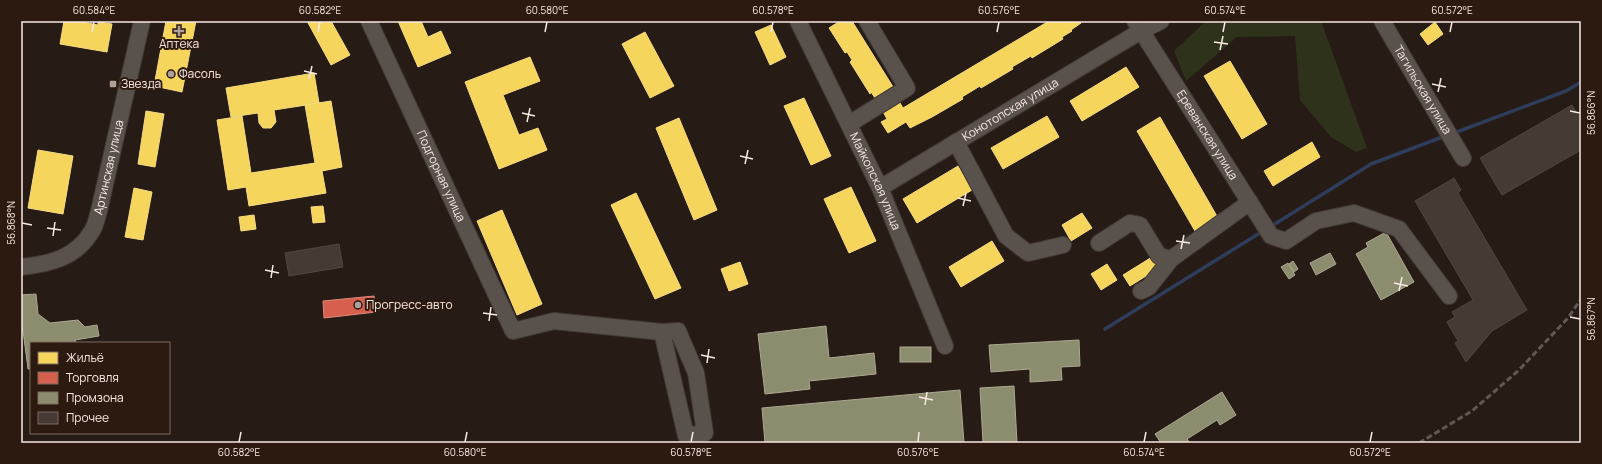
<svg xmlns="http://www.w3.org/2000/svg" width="1602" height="464" viewBox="0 0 1602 464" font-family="Manrope,sans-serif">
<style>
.green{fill:#2e321b}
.homes{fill:#f6d55c;stroke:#f6db84}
.shops{fill:#d6604d;stroke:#e0897a}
.industry{fill:#8c8c6e;stroke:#aca891}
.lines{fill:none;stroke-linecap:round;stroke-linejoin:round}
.stream{stroke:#2e3d5b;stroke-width:3.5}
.building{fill:#463a34;stroke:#514742}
.minor-casing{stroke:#403834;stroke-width:18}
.minor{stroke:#59514c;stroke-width:16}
.rail{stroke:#615754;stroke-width:3;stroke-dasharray:6 3;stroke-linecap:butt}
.ticks{fill:none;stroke:#f7e9e3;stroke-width:1.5}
.poi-dot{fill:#aea19b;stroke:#2c190f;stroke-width:1.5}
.labels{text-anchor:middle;stroke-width:4;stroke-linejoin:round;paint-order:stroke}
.poi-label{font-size:12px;fill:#f7e9e3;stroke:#2c190f;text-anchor:start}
.street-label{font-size:12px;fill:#f7e9e3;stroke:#2c190f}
.neatline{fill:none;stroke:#f7e9e3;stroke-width:1.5}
.ticks-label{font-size:10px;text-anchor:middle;fill:#f7e9e3}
</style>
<rect width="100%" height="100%" fill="#261b15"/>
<polygon class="green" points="1206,21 1321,21 1367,148 1356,152 1331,137 1300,100 1295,36 1237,37 1186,81 1174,51"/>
<g class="homes">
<polygon points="64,21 77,21 98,25 98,22 112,24 107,52 60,44"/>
<polygon points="166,21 196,21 182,92 154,86"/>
<polygon points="307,21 331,21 350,55 331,65"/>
<polygon points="398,21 421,21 428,37 441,31 451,53 418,67"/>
<polygon points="840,21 852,21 895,90 877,101 871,92 870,94 850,62 852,60 847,52 845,53 829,28"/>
<polygon points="1049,21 1080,21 1081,23 1071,30 1072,31 1062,37 1063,39 1032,58 1031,56 1012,67 1013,69 981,88 980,86 962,97 963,99 932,117 910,128 906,122 888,133 881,122 887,119 881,108 897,98 903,108"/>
<polygon points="1435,22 1443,34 1428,45 1420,34"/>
<polygon points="771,25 786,57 770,65 755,32"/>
<polygon points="645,32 674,86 650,98 622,44"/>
<polygon points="530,57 540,81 503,95 519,135 538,128 547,150 499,169 465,82"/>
<polygon points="1230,61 1267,124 1242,139 1204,76"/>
<polygon points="1126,67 1139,87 1082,121 1070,101"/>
<polygon points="314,73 319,103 274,110 276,122 271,128 263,128 259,123 258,113 231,117 226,88"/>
<polygon points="804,98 831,156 811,165 784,106"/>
<polygon points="331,101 342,167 322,171 326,193 249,206 246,187 228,190 217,120 242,116 251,173 315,163 305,105"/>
<polygon points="146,111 164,114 155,167 138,164"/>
<polygon points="1047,116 1059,137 1003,169 991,148"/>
<polygon points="1160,117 1218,218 1195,231 1137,131"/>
<polygon points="679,118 717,210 694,220 656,128"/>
<polygon points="1312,142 1320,157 1273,186 1264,171"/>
<polygon points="38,150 73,156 63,214 28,208"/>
<polygon points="958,166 972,190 917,223 903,199"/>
<polygon points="851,187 876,241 849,253 824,199"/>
<polygon points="134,188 152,192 143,240 125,237"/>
<polygon points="636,193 681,288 655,299 611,205"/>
<polygon points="323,206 325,222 313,223 311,207"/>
<polygon points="502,210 542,304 517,315 477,221"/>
<polygon points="1082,213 1092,228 1071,241 1062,225"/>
<polygon points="254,215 256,229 241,231 239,217"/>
<polygon points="992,241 1004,261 961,287 949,267"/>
<polygon points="1152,257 1159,268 1130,286 1123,275"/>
<polygon points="740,262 748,284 729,291 721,269"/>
<polygon points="1107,264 1117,280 1101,290 1091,274"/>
</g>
<polygon class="shops" points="374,296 376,312 324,318 323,301"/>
<g class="industry">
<polygon points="1386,232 1414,282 1381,300 1356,254 1368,247 1366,243"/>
<polygon points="1330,253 1336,264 1316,275 1310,263"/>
<polygon points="1293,261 1298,269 1294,272 1289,264"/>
<polygon points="1288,263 1295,275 1289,279 1281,267"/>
<polygon points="36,294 38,314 50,323 78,320 85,327 97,325 99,336 75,340 76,343 31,343 31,369 28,369 21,315 21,295"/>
<polygon points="826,326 829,358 874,353 876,374 809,381 810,389 765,394 758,334"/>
<polygon points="1079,340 1080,366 1061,367 1062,380 1030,382 1030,369 991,372 989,345"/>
<rect x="900" y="347" width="31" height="15"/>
<polygon points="1014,386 1017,443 983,443 980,388"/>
<polygon points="960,390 964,443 765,443 762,408"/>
<polygon points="1222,392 1236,415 1220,425 1217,420 1187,439 1190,443 1161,443 1155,434"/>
</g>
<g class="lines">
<g class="stream">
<polyline points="1454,133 1566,91 1581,82"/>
<polyline points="1270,227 1371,164 1445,136"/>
<polyline points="1105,329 1263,231"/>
</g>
</g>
<g class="building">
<polygon points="1572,105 1581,120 1581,150 1502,195 1480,158"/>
<polygon points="1454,178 1461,190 1458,193 1527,310 1492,331 1466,362 1455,343 1458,341 1447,322 1455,317 1452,312 1473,300 1415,201"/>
<polygon points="339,244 343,267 289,276 285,253"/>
</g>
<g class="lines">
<defs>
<g id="minor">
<path id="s1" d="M369 21 513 331 554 321 662 332 686 436 705 433 696 373 678 331 662 332"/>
<path id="s2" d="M798 21 880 188 945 346"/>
<path id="s3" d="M1135 21 1271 236 1286 241 1316 221 1354 213 1399 229 1449 296"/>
<path id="s4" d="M1382 21 1463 158"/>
<polyline points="849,124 907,88 867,21"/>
<polyline points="956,142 1006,236 1028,253 1063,245"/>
<path id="s5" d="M880 188 1141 31 1161 21"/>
<polyline points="1099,243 1130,223 1140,225 1159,256 1171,259 1250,202"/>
<path id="s6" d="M21 267C50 264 76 258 92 231 96 225 97 217 99 211L142 21"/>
<polyline points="1141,291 1149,287 1171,259"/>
</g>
</defs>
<use href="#minor" class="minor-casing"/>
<use href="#minor" class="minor"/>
<polyline class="rail" points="1419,443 1472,411 1519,370 1568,318 1581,299"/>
</g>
<path class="ticks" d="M92 32 94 22M318 32 320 22M545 32 547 22M771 32 773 22M997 32 999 22M1223 32 1225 22M1450 32 1452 22M1214 42 1228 44M1220 50 1223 36M304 71 317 74M309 79 312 66M1432 84 1446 87M1438 92 1441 78M1570 111 1580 113M522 113 535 116M527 122 530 108M740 156 753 159M745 164 748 150M958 198 971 201M963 206 966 193M22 223 32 225M47 228 61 230M53 236 55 222M1176 241 1190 243M1181 249 1184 235M265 270 279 273M271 278 273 265M1394 283 1408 286M1399 291 1402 277M483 313 497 315M1570 317 1580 319M489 321 491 307M701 355 715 358M707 363 709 349M919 397 933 400M925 405 927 392M239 442 241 432M465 442 467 432M691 442 693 432M918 442 919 432M1144 442 1146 432M1370 442 1372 432"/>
<g class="poi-dot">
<path d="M177 25h4v4h4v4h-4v4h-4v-4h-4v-4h4z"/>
<circle cx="171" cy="74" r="4"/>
<rect x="109" y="80" width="8" height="8" rx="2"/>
<circle cx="358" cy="305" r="4"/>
</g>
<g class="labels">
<g class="poi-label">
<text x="179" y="48" text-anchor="middle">Аптека</text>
<text x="179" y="78">Фасоль</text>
<text x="121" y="88">Звезда</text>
<text x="366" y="309">Прогресс-авто</text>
</g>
<g class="street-label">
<text dy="4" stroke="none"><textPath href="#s4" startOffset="80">Тагильская улица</textPath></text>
<text dy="4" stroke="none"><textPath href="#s5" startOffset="152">Конотопская улица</textPath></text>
<text dy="4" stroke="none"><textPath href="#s3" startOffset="135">Ереванская улица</textPath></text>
<text dy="4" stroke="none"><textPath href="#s6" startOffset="149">Артинская улица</textPath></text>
<text dy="4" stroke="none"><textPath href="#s1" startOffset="171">Подгорная улица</textPath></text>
<text dy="4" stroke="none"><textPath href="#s2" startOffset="178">Майкопская улица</textPath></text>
</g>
</g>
<rect width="1602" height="464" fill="none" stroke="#2c190f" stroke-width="44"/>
<rect x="30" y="342" width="140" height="92" fill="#2c190f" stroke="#7d6c64"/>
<rect x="38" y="352" width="20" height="12" fill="#f6d55c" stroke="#7d6c64"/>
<text x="66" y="362" font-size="12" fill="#f7e9e3">Жильё</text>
<rect x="38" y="372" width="20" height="12" fill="#d6604d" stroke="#7d6c64"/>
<text x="66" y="382" font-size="12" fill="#f7e9e3">Торговля</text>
<rect x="38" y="392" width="20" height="12" fill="#8c8c6e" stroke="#7d6c64"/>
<text x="66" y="402" font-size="12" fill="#f7e9e3">Промзона</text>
<rect x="38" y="412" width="20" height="12" fill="#463a34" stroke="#7d6c64"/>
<text x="66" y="422" font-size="12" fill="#f7e9e3">Прочее</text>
<rect x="22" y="22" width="1558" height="420" class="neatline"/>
<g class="ticks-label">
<text x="94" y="14">60.584°E</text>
<text x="320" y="14">60.582°E</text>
<text x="547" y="14">60.580°E</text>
<text x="773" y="14">60.578°E</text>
<text x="999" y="14">60.576°E</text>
<text x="1225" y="14">60.574°E</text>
<text x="1452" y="14">60.572°E</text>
<text transform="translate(1591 113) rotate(-90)" y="4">56.866°N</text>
<text transform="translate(11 223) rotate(-90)" y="4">56.868°N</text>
<text transform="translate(1591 319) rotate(-90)" y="4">56.867°N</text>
<text x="239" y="456">60.582°E</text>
<text x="465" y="456">60.580°E</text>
<text x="691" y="456">60.578°E</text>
<text x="918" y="456">60.576°E</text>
<text x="1144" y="456">60.574°E</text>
<text x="1370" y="456">60.572°E</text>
</g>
</svg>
